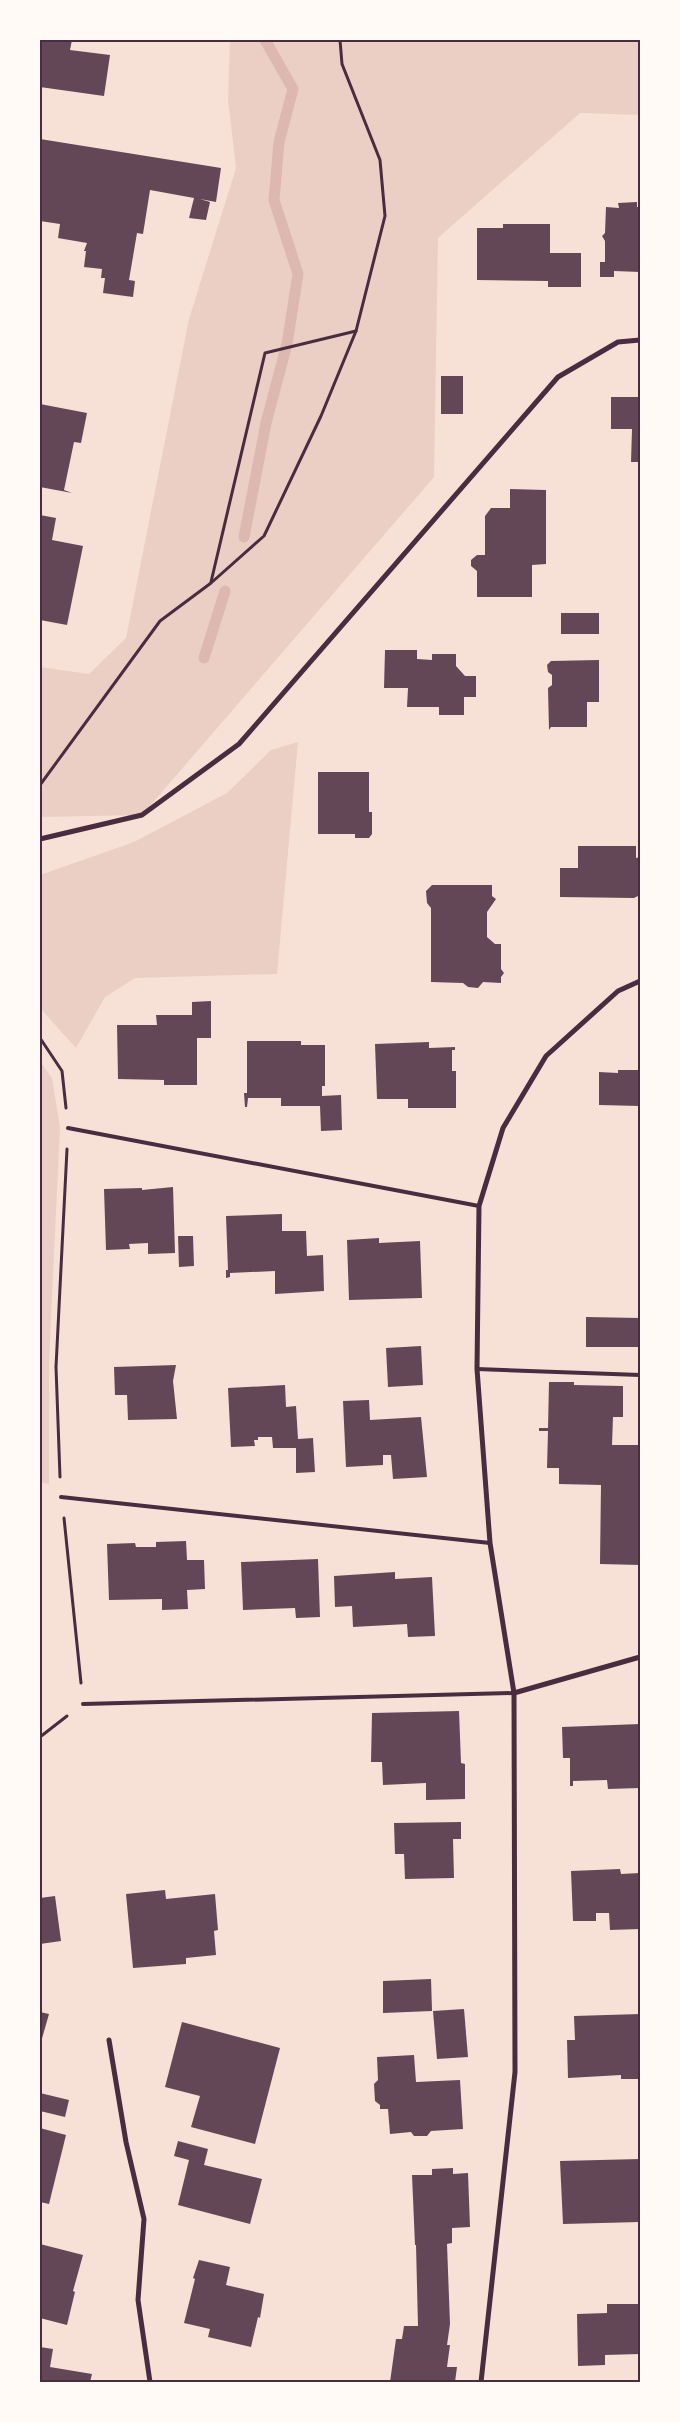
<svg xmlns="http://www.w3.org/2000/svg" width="680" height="2422" viewBox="0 0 680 2422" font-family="'Titillium Web',sans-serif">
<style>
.green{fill:#ebcfc5}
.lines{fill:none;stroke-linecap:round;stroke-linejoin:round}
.stream{stroke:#dcb8b0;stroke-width:11}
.building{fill:#644757}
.path{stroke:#4a2c40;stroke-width:3}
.service{stroke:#4a2c40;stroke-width:4}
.minor{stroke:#4a2c40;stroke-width:5}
.neatline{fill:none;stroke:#4a2c40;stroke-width:2}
</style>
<rect width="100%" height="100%" fill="#f7e1d7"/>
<g class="green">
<polygon points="230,40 640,40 640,115 580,113 438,238 434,477 142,815 40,817 40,667 89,674 126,638 189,319 236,168 228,100"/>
<polygon points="298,742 277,974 135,978 105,997 76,1048 40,1008 40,875 134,842 227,793 271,750"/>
<polygon points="40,1061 52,1078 60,1127 49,1362 49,1484 40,1482"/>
</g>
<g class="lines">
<g class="stream">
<polyline points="244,537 266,423 287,344 298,274 274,200 279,142 293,89 265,40"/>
<polyline points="204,658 225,591"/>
</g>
</g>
<g class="building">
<polygon points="40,40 72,40 70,50 110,55 104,96 40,87"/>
<polygon points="40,139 221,168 216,202 200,199 210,202 206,220 189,218 194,198 150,190 143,234 137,233 129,280 135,281 133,297 103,293 105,278 101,278 102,269 84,267 86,251 84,251 87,243 58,238 60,224 40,221"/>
<polygon points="637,202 637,207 640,207 640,272 614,271 614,277 600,277 600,262 605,262 605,241 602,236 605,233 606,207 619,208 618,203"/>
<polygon points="503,224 550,224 550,253 581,253 581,287 548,287 548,281 477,280 477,228 503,228"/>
<rect x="441" y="376" width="22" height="38"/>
<polygon points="611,397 640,397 640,462 631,462 632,429 611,429"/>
<polygon points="40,404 87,413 81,443 74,442 64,490 72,493 40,487"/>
<polygon points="510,489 546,490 546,564 532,565 532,597 477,597 477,571 471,566 471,560 477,555 485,555 485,516 491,508 510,508"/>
<polygon points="40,515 56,518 52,540 83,546 67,625 40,620"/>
<rect x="561" y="613" width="38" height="21"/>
<polygon points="385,650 417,650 417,659 432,660 432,654 456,654 456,666 465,676 476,676 476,697 464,697 464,715 439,715 439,707 407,707 408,688 384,688"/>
<polygon points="599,660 599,702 587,702 587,727 551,727 549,730 548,688 552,685 552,675 548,672 547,665 551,661"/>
<polygon points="318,772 369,772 369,812 372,812 372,834 369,838 355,838 355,834 318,834"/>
<polygon points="578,846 636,846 636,858 640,857 640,895 634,898 560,897 560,868 578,868"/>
<polygon points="432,885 492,885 492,896 496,899 487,912 487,937 495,944 501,944 501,969 504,973 501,977 501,983 483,982 478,988 468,987 463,983 431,982 431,908 427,903 426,891"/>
<polygon points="211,1001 211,1038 197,1038 197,1085 164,1085 164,1080 118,1079 117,1025 157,1025 156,1015 192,1015 192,1002"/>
<polygon points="247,1041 301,1041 301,1045 325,1045 325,1086 322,1086 322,1096 341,1095 342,1130 321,1131 320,1106 281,1106 281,1098 248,1098 247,1107 245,1107 244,1093 247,1093"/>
<polygon points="429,1042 429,1048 455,1047 455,1050 452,1050 452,1071 456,1071 456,1108 408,1108 408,1099 377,1099 375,1044"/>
<polygon points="618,1070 640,1070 640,1106 599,1105 599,1072 618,1073"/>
<polygon points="173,1187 175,1253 148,1254 148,1243 129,1244 130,1249 106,1250 104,1189 142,1188 142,1190"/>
<polygon points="282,1214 282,1231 306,1231 307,1256 323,1255 324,1291 275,1294 275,1271 230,1273 230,1277 226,1278 226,1270 228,1270 226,1216"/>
<polygon points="178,1236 193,1236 194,1266 179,1267"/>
<polygon points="379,1238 379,1243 420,1241 422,1298 349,1300 347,1240"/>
<polygon points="586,1317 640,1318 640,1347 586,1347"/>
<polygon points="421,1346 423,1385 388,1387 386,1348"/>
<polygon points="176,1365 173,1381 177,1419 128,1420 127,1395 115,1395 114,1367"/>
<polygon points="549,1382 574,1382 574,1385 623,1386 623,1417 613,1417 612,1445 640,1445 640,1565 600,1564 601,1485 559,1484 559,1468 547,1468 548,1431 539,1431 539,1428 548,1428"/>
<polygon points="285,1385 286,1407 296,1406 298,1439 313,1438 315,1472 296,1473 296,1448 273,1448 272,1437 258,1437 258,1440 254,1440 255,1446 231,1447 228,1388"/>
<polygon points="369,1400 370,1420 421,1417 427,1477 393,1479 391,1455 383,1455 383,1465 346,1467 343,1401"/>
<polygon points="186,1541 187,1560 204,1560 205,1589 187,1590 188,1609 162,1610 162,1599 109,1600 107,1544 135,1543 136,1547 156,1547 156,1542"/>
<polygon points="318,1559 320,1617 296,1618 295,1608 243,1610 241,1562"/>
<polygon points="395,1572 395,1579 432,1577 435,1636 408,1637 407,1624 353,1627 352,1606 335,1607 334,1576"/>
<polygon points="459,1711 461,1763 465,1764 465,1799 426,1800 426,1783 383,1785 382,1762 371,1762 372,1713"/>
<polygon points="640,1724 640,1788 608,1789 607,1780 573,1781 573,1786 570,1786 570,1758 563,1758 562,1727"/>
<polygon points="461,1822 461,1839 453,1839 454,1878 405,1879 404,1854 395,1854 394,1823"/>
<polygon points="620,1869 621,1874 640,1873 640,1929 610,1930 609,1913 596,1913 596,1921 573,1921 571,1871"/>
<polygon points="165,1890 166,1899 215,1894 218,1930 214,1931 216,1955 186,1958 186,1964 133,1968 126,1894"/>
<polygon points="55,1896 61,1941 40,1944 40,1898"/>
<polygon points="431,1979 432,2011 383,2013 383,1981"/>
<polygon points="464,2009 468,2057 437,2059 433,2011"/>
<polygon points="40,2012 49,2014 41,2042 40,2042"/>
<polygon points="640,2014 640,2079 621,2079 621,2075 568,2078 567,2040 575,2040 574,2016"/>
<polygon points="182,2022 280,2048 255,2144 191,2127 200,2096 165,2087"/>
<polygon points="414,2055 416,2082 460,2080 463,2129 431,2131 427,2136 414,2136 411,2132 390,2134 388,2109 380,2109 380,2105 375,2101 374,2084 378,2080 377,2057"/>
<polygon points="40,2093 69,2100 65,2117 40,2111"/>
<polygon points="40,2128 66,2135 49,2204 40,2202"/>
<polygon points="178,2141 208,2149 204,2165 262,2179 250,2224 178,2205 189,2160 174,2156"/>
<polygon points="640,2159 640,2222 563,2224 560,2161"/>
<polygon points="453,2168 453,2174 468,2173 470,2227 452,2228 452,2243 447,2244 450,2324 447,2345 450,2345 447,2367 457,2367 455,2382 390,2382 396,2339 402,2339 404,2326 418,2326 416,2245 429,2245 415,2245 412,2175 432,2175 432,2169"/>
<polygon points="40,2244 83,2255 73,2291 75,2292 67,2325 40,2318"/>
<polygon points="199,2260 230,2267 226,2285 264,2294 260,2318 258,2317 251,2347 208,2337 210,2329 184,2323 195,2279 193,2278"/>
<polygon points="607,2304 640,2304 640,2354 605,2355 605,2365 578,2366 577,2314 607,2313"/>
<polygon points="40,2347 53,2349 50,2367 92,2374 90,2382 40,2382"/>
</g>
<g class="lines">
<g class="path">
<polyline points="211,582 265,353 356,331"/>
<polyline points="40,785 160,621 211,583 264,536 321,416 356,331 385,216 380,160 342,64 340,40"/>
<polyline points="40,1038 62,1071 66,1108"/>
<polyline points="60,1477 56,1367 67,1149"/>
<polyline points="64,1518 81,1683"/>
<polyline points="40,1737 67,1716"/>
</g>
<g class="service">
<polyline points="68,1128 479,1206"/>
<polyline points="477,1369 640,1375"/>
<polyline points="61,1497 490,1543"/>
<polyline points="83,1704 514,1693"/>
</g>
<g class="minor">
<polyline points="40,839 142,815 239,744 558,377 618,342 640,340"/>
<polyline points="514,1693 640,1657"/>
<polyline points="109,2040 126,2142 144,2219 138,2300 150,2382"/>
<polyline points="481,2382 515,2072 514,1693 490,1543 477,1369 479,1206 503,1128 546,1056 618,991 640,981"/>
</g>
</g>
<rect width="680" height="2422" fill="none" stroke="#fffaf5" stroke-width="82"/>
<rect x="41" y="41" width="598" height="2340" class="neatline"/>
</svg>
